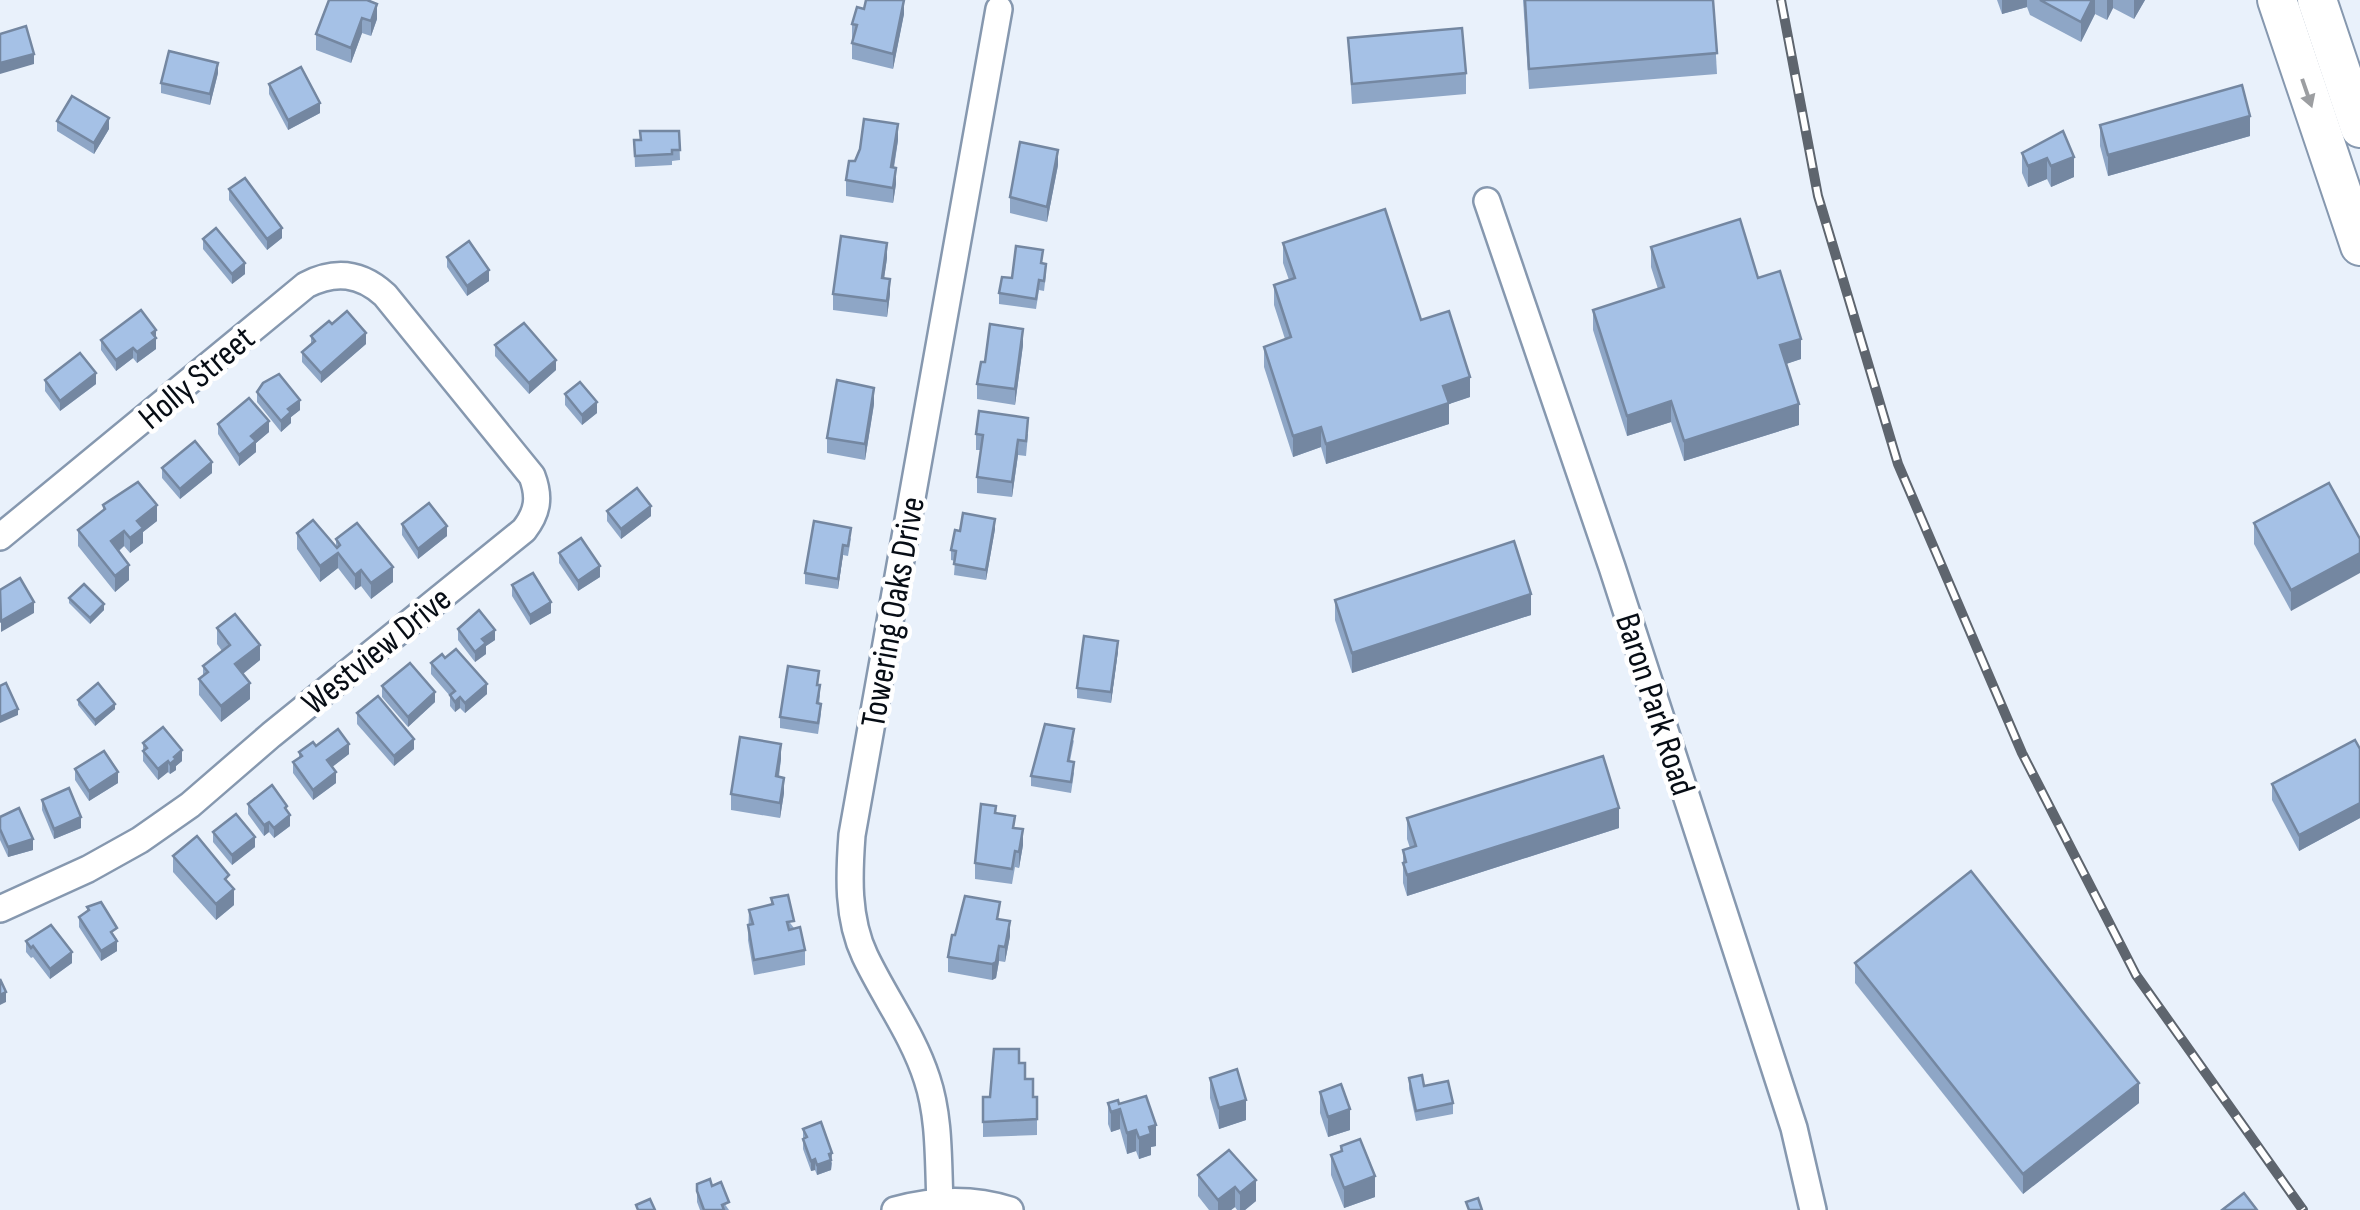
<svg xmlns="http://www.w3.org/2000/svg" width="2360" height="1210" viewBox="0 0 2360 1210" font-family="'Sofia Sans Condensed',sans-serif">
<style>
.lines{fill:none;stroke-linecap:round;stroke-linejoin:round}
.minor-casing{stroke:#8698af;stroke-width:30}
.primary-casing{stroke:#8698af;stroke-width:42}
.minor{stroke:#fff;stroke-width:25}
.primary{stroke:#fff;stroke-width:38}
.rail-casing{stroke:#5e656e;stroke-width:10}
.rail{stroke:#fff;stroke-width:6;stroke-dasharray:19;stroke-linecap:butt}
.wall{fill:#8ea6c6}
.shaded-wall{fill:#7487a1}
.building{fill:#a5c1e6;stroke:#7487a1;stroke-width:2.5}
.oneway{fill:#9c9ea1}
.labels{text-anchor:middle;stroke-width:9;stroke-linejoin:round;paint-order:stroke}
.street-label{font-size:35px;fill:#070d15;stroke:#fff}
</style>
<rect width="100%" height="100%" fill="#e9f1fb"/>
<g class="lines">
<defs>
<g id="minor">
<polyline points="1487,201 1612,567 1794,1128 1813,1210"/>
<path d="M0 537 306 285C335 270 361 273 385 295L532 476C540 497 538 512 524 530L271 735 190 805 140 840 88 869 0 909"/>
<path d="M940 1202C938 1162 940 1118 927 1079 913 1035 885 998 865 956 847 918 849 875 852 835L999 9"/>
<path d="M895 1210C932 1200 973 1198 1010 1210"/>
</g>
<g id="primary">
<polyline points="2277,0 2360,246"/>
<polyline points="2317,0 2360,128"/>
</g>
</defs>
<use href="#minor" class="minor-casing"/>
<use href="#primary" class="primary-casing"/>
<use href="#minor" class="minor"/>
<use href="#primary" class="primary"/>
<defs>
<polyline id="rail" points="1781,0 1818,196 1898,464 2022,753 2136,975 2303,1210"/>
</defs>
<use href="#rail" class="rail-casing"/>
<use href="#rail" class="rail"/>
</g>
<g class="wall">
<polygon points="329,0 377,19 371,36 362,33 351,63 316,50 316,34"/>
<polygon points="1523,0 1713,0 1717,74 1529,89"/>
<polygon points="1997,0 2145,0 2134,19 2113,8 2107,20 2095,14 2081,42 2030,15 2027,7 2002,14"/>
<polygon points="904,14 893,69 852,59 852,24"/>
<polygon points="1348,38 1466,73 1466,94 1352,104"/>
<polygon points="218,73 210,105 161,93 161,83"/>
<polygon points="269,84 320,113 288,130 269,94"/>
<polygon points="57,121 109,129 94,154 57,131"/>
<polygon points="2100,125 2250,136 2108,176 2100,146"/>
<polygon points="679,131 680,160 672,161 672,165 635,167 634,140"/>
<polygon points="2063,131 2074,177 2051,187 2047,179 2028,187 2022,173 2022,153"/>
<polygon points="898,140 894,168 896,184 893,203 846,196 846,180 855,161"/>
<polygon points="1058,165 1047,222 1010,213 1010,197"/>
<polygon points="229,189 282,238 267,250 229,200"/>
<polygon points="203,239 245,274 232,284 203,249"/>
<polygon points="1283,243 1421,320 1470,397 1449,404 1449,424 1326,464 1321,447 1293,457 1264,367 1264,347 1285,339 1274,305 1274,285 1289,280 1283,263"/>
<polygon points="1651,247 1758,278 1801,359 1786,364 1799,425 1684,461 1671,422 1627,436 1593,330 1593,310 1658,289 1651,267"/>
<polygon points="447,257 489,281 467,296 447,267"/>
<polygon points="887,258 884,278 890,294 887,317 833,310 833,294"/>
<polygon points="1042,263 1046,274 1044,291 1039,290 1036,309 999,304 999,293 1012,278"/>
<polygon points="332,324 366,344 321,383 302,362 302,352 311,344 311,336"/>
<polygon points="156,330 156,349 137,363 133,358 116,371 101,350 101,340"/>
<polygon points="495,345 556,370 529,394 495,356"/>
<polygon points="1023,345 1015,405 977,399 977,384 985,362"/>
<polygon points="45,380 96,384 60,411 45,391"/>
<polygon points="257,392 300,410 291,417 291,423 281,432 257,402"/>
<polygon points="565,394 597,413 582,425 565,405"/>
<polygon points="874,404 865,460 827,453 827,438"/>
<polygon points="218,424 269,432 256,443 256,452 239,466 218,434"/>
<polygon points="976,434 1028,434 1026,456 1018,455 1012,497 977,493 977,477 981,450 976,450"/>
<polygon points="162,468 212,473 180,499 162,478"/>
<polygon points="103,505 157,521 143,532 143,543 130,553 124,546 119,551 129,580 115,592 78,546 78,530 103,511"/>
<polygon points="607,511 651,516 621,539 607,521"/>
<polygon points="2254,523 2360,539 2291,611 2254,544"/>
<polygon points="402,524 447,536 418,559 402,535"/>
<polygon points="995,529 986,580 954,575 955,561 951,560 951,550 960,531"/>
<polygon points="297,533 336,547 336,539 393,582 371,599 361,586 355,590 338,568 320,582 297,549"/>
<polygon points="851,538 848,556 843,555 838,589 805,584 805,573"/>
<polygon points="559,553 600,577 578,591 559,563"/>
<polygon points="512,585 551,613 530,625 512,596"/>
<polygon points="69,598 104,610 90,624 69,603"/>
<polygon points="1335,600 1531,615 1352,673 1335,620"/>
<polygon points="217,628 260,660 243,674 250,699 221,722 199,695 199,679 203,676 203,666 222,651 217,644"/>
<polygon points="458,629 495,640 486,646 486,654 475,662 458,640"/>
<polygon points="1118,651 1111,703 1077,698 1077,688"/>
<polygon points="445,658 487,694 465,713 460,708 455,712 450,706 450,696 431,674 431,663"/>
<polygon points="819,685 820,696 819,704 821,714 818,734 780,728 780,717"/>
<polygon points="382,686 435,702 408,727 382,697"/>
<polygon points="78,700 115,709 95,726 78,705"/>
<polygon points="357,713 414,749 394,766 357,724"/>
<polygon points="1074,740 1070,761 1074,773 1071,793 1031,786 1031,776"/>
<polygon points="143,743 182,761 176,766 176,770 170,774 168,772 158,780 143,761"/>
<polygon points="316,746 349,754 332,767 336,783 313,800 293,773 293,762 299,758 299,752"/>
<polygon points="2360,749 2360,818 2299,851 2272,800 2272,784"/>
<polygon points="781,759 779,777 784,793 780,818 731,810 731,794"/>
<polygon points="75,769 118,783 89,801 75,780"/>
<polygon points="42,800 81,828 54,839 42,810"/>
<polygon points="248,804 287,812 290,826 274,838 269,832 264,836 248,814"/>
<polygon points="996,813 1015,828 1023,845 1019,868 1015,867 1012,884 975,879 975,863"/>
<polygon points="0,817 33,850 8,857 0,840"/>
<polygon points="1407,818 1619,828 1407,896 1403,883 1403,850 1410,848 1407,839"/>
<polygon points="213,832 255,847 232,865 213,842"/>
<polygon points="173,856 229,884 234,905 216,920 173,872"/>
<polygon points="771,898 794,928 805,950 805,965 754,975 748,940 749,910 771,905"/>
<polygon points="87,907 117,939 117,951 101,961 79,927 79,917 87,912"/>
<polygon points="1000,919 1010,936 1005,962 999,961 996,978 992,980 948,972 948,957 955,935"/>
<polygon points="26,941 72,963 50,979 33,957 31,958 26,952"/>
<polygon points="1855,963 2139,1103 2023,1194 1855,983"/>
<polygon points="1019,1063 1033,1097 1037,1097 1037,1135 983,1137 983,1122 990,1097"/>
<polygon points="1210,1078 1246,1120 1219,1129 1210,1098"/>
<polygon points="1409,1078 1424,1086 1453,1103 1453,1114 1416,1121 1409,1089"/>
<polygon points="1320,1092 1350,1130 1328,1137 1320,1113"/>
<polygon points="1108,1103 1119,1104 1156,1146 1151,1147 1151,1155 1139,1159 1136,1151 1127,1154 1120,1129 1111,1132 1108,1124"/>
<polygon points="803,1129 832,1163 831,1170 817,1175 815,1170 811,1171 803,1149"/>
<polygon points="1341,1146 1375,1197 1344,1208 1331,1175 1331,1155 1341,1151"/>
<polygon points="1229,1150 1256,1201 1245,1210 1237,1210 1235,1207 1231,1210 1209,1210 1198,1196 1198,1175"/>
<polygon points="697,1184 712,1186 729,1210 700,1210 697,1202"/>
</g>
<g class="shaded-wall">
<polygon points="904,0 904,14 893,69 893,54"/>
<polygon points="2002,0 2027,0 2027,7 2002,14"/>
<polygon points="2092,0 2095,0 2095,14 2081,42 2081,22"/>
<polygon points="2107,0 2113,0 2113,8 2107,20"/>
<polygon points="2134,0 2145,0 2134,19"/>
<polygon points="377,4 377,19 371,36 371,21"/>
<polygon points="362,18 362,33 351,63 351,48"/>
<polygon points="34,54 34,64 0,74 0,63"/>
<polygon points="218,63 218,73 210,105 210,94"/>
<polygon points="320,103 320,113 288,130 288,120"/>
<polygon points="2250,116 2250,136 2108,176 2108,155"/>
<polygon points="109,118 109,129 94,154 94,143"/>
<polygon points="898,124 898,140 891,183 891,167"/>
<polygon points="1058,150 1058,165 1047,222 1047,207"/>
<polygon points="2074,157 2074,177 2051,187 2051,166"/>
<polygon points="2047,158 2047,179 2028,187 2028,166"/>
<polygon points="896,168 896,184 893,203 893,188"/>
<polygon points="282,228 282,238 267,250 267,239"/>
<polygon points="887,243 887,258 882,293 882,278"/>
<polygon points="245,263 245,274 232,284 232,274"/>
<polygon points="489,270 489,281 467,296 467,286"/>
<polygon points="890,279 890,294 887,317 887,301"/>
<polygon points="1023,329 1023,345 1015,405 1015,389"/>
<polygon points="156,330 156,349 137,363 137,352"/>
<polygon points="366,333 366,344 321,383 321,373"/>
<polygon points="1801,339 1801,359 1780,366 1780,345"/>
<polygon points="133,348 133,358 116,371 116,360"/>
<polygon points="556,360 556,370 529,394 529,383"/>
<polygon points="96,373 96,384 60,411 60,401"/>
<polygon points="1470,377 1470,397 1449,404 1449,424 1326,464 1326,444 1443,386"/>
<polygon points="874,388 874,404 865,460 865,444"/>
<polygon points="300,400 300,410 291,417 291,423 281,432 281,421 288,409"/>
<polygon points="1671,401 1671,422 1627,436 1627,416"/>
<polygon points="597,402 597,413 582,425 582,415"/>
<polygon points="1799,404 1799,425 1684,461 1684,441"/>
<polygon points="269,421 269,432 256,443 256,452 239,466 239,455 251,436"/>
<polygon points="1321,427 1321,447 1293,457 1293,436"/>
<polygon points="1018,440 1018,455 1012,497 1012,482"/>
<polygon points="212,462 212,473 180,499 180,489"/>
<polygon points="157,505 157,521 143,532 143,543 130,553 130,538 137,521"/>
<polygon points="651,506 651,516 621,539 621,529"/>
<polygon points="995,519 995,529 986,580 986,570"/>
<polygon points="447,526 447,536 418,559 418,549"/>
<polygon points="124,531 124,546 111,557 111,541"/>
<polygon points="843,545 843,555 838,589 838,579"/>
<polygon points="338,553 338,568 320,582 320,566"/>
<polygon points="2360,553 2360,573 2291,611 2291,590"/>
<polygon points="129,565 129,580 115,592 115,576"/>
<polygon points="600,566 600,577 578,591 578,581"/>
<polygon points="393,567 393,582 371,599 371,583"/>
<polygon points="361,570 361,586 355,590 355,575"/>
<polygon points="1531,594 1531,615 1352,673 1352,653"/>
<polygon points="34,602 34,613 1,632 1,621"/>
<polygon points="551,602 551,613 530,625 530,615"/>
<polygon points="104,604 104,610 90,624 90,618"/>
<polygon points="495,630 495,640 486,646 486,654 475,662 475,652 482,639"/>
<polygon points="1118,641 1118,651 1111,703 1111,692"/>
<polygon points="260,645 260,660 235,680 235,664"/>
<polygon points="250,683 250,699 221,722 221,706"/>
<polygon points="487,684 487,694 465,713 465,703"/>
<polygon points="435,692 435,702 408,727 408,717"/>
<polygon points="460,697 460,708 455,712 455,702"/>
<polygon points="115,704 115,709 95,726 95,720"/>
<polygon points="18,709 18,715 0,723 0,717"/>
<polygon points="414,739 414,749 394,766 394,756"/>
<polygon points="349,744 349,754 327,771 327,760"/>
<polygon points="781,744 781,759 776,792 776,776"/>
<polygon points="182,750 182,761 176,766 176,770 170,774 170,764 174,757"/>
<polygon points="168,761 168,772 158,780 158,769"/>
<polygon points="118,772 118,783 89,801 89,791"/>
<polygon points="336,772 336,783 313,800 313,790"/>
<polygon points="784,778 784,793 780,818 780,803"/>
<polygon points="2360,803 2360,818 2299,851 2299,835"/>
<polygon points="1619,808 1619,828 1407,896 1407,875"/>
<polygon points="290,815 290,826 274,838 274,828"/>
<polygon points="81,817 81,828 54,839 54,829"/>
<polygon points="269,822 269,832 264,836 264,825"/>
<polygon points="1023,829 1023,845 1019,868 1019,852"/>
<polygon points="255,837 255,847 232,865 232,855"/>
<polygon points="33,839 33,850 8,857 8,847"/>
<polygon points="234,889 234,905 216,920 216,904"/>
<polygon points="1010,921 1010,936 1005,962 1005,947"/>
<polygon points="117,941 117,951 101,961 101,951"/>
<polygon points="999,946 999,961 996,978 992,980 992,964"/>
<polygon points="72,952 72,963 50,979 50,969"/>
<polygon points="6,992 6,1002 0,1005 0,995"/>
<polygon points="2139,1083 2139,1103 2023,1194 2023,1174"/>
<polygon points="1246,1100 1246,1120 1219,1129 1219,1108"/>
<polygon points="1120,1109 1120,1129 1111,1132 1111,1112"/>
<polygon points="1350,1109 1350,1130 1328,1137 1328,1117"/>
<polygon points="1156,1125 1156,1146 1151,1147 1151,1155 1139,1159 1139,1138 1149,1127"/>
<polygon points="1136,1130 1136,1151 1127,1154 1127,1133"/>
<polygon points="832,1153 831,1170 817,1175 817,1165"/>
<polygon points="815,1159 815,1170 811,1171 811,1161"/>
<polygon points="1375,1176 1375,1197 1344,1208 1344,1188"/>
<polygon points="1256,1180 1256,1201 1245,1210 1240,1210 1240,1193"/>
<polygon points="1235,1187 1235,1207 1231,1210 1218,1210 1218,1200"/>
</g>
<g class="building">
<polygon points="329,0 367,0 377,4 371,21 362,18 351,48 316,34"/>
<polygon points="866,0 904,0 893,54 852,43 857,25 852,24 857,7 864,9"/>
<polygon points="1525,0 1713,0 1717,53 1529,69"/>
<polygon points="2040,0 2092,0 2081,22"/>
<polygon points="26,26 34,54 0,63 0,34"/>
<polygon points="1462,28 1466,73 1352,84 1348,38"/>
<polygon points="169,51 218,63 210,94 161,83"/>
<polygon points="301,67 320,103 288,120 269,84"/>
<polygon points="2242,85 2250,116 2108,155 2100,125"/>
<polygon points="72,96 109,118 94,143 57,121"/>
<polygon points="864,119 898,124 891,167 896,168 893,188 846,180 849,161 855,161 860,149"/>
<polygon points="640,131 679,131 680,150 672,150 672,154 635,156 634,140 641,140"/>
<polygon points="2063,131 2074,157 2051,166 2047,158 2028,166 2022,153"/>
<polygon points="1020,142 1058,150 1047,207 1010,197"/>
<polygon points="245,178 282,228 267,239 229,189"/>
<polygon points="1385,209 1421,320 1449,311 1470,377 1443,386 1449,403 1326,444 1321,427 1293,436 1264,347 1291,337 1274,285 1295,278 1283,243"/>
<polygon points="1740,219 1758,278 1780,271 1801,339 1780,345 1799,404 1684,441 1671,401 1627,416 1593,310 1664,287 1651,247"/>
<polygon points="216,228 245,263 232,274 203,239"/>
<polygon points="841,236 887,243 882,278 890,279 887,301 833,294"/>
<polygon points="469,241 489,270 467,286 447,257"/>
<polygon points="1016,246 1043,250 1041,263 1046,264 1044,281 1039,280 1036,299 999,293 1002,277 1012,278"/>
<polygon points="141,310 156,330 152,333 156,338 137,352 133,348 116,360 101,340"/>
<polygon points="347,311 366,333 321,373 302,352 315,341 311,336 329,321 332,324"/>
<polygon points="524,323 556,360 529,383 495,345"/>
<polygon points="990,324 1023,329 1015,389 977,384 981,362 985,362"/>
<polygon points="80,353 96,373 60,401 45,380"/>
<polygon points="279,374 300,400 288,409 291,412 281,421 257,392 263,383"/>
<polygon points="837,380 874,388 865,444 827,438"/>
<polygon points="580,382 597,402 582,415 565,394"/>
<polygon points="249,398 269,421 251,436 256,441 239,455 218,424"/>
<polygon points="979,411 1028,418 1026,441 1018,440 1012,482 977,477 983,435 976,434"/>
<polygon points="195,441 212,462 180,489 162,468"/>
<polygon points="138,482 157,505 137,521 143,528 130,538 124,531 111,541 129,565 115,576 78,530 105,509 103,505"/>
<polygon points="2329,483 2360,539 2360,553 2291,590 2254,523"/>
<polygon points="637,488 651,506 621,529 607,511"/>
<polygon points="429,503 447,526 418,549 402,524"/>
<polygon points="963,513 995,519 986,570 954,564 956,551 951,550 955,530 960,531"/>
<polygon points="313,520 337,548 340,545 336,539 357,523 393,567 371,583 361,570 355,575 338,553 320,566 297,533"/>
<polygon points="814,521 851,528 848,546 843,545 838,579 805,573"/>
<polygon points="581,538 600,566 578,581 559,553"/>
<polygon points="1514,541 1531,594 1352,653 1335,600"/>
<polygon points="533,573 551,602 530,615 512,585"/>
<polygon points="20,578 34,602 1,621 0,590"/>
<polygon points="84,584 104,604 90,618 69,598"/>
<polygon points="479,610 495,630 482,639 486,643 475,652 458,629"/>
<polygon points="235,614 260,645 235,664 250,683 221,706 199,679 208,672 203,666 230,645 217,628"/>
<polygon points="1084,636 1118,641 1111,692 1077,688"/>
<polygon points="456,649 487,684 465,703 460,697 455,702 450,695 455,691 431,663 442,654 445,658"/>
<polygon points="410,663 435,692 408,717 382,686"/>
<polygon points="788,666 819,671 817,685 820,685 817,703 821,704 818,723 780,717"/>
<polygon points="6,683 18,709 0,717 0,686"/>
<polygon points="98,683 115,704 95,720 78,700"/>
<polygon points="378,696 414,739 394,756 357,713"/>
<polygon points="1045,724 1074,729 1068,761 1074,762 1071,782 1031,776"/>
<polygon points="163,727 182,750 174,757 176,759 170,764 168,761 158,769 143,751 147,748 143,743"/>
<polygon points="338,729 349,744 327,760 336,772 313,790 293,762 302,756 299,752 313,742 316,746"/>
<polygon points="740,737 781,744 776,776 784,778 780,803 731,794"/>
<polygon points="2355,740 2360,749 2360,803 2299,835 2272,784"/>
<polygon points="104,751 118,772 89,791 75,769"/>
<polygon points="1603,756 1619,808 1407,875 1403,863 1406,862 1403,850 1416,846 1407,818"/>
<polygon points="272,785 287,806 285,808 290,815 274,828 269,822 264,825 248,804"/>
<polygon points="69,788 81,817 54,829 42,800"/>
<polygon points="981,804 996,806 995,813 1015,816 1013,828 1023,829 1019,852 1015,851 1012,869 975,863"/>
<polygon points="19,808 33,839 8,847 0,829 0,817"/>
<polygon points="236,814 255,837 232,855 213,832"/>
<polygon points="197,836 229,875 225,879 234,889 216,904 173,856"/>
<polygon points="1971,871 2139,1083 2023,1174 1855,963"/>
<polygon points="788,895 794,921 787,922 789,930 800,927 805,950 754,960 748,925 753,924 749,910 773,904 771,898"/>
<polygon points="965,896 1000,902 997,919 1010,921 1005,947 999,946 996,962 992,964 948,957 952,935 955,935"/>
<polygon points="101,902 117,928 111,932 117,941 101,951 79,917 89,910 87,907"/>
<polygon points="51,925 72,952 50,969 33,946 31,948 26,941"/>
<polygon points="0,979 6,992 0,995"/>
<polygon points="994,1049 1019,1049 1019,1063 1025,1063 1025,1079 1033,1079 1033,1097 1037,1097 1037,1119 983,1122 983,1097 990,1097"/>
<polygon points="1237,1069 1246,1100 1219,1108 1210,1078"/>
<polygon points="1422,1075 1424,1086 1448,1081 1453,1103 1416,1111 1409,1078"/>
<polygon points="1341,1084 1350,1109 1328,1117 1320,1092"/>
<polygon points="1146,1096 1156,1125 1149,1127 1151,1134 1139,1138 1136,1130 1127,1133 1120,1109 1111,1112 1108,1103 1118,1100 1119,1104"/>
<polygon points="821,1122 832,1153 829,1154 831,1160 817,1165 815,1159 811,1161 803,1139 807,1137 803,1129"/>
<polygon points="1360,1139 1375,1176 1344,1188 1331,1155 1342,1151 1341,1146"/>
<polygon points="1229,1150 1256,1180 1240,1193 1235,1187 1218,1200 1198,1175"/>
<polygon points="710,1179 712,1186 721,1182 729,1202 722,1205 724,1210 704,1210 697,1191 697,1184"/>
<polygon points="2244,1193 2257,1210 2222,1210"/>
<polygon points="1478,1198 1482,1210 1469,1210 1466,1202"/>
<polygon points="650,1199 655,1210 638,1210 636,1205"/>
</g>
<defs><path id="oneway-solid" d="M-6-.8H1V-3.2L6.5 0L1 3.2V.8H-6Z" transform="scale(2.5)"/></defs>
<use class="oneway" href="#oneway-solid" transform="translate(2307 93) rotate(71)"/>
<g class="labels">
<g class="street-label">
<text transform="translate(196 377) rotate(-40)" y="12">Holly Street</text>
<text transform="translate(892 612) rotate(-80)" y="12">Towering Oaks Drive</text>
<text transform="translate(376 650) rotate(-39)" y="12">Westview Drive</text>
<text transform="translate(1656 704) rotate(72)" y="12">Baron Park Road</text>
</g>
</g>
</svg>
